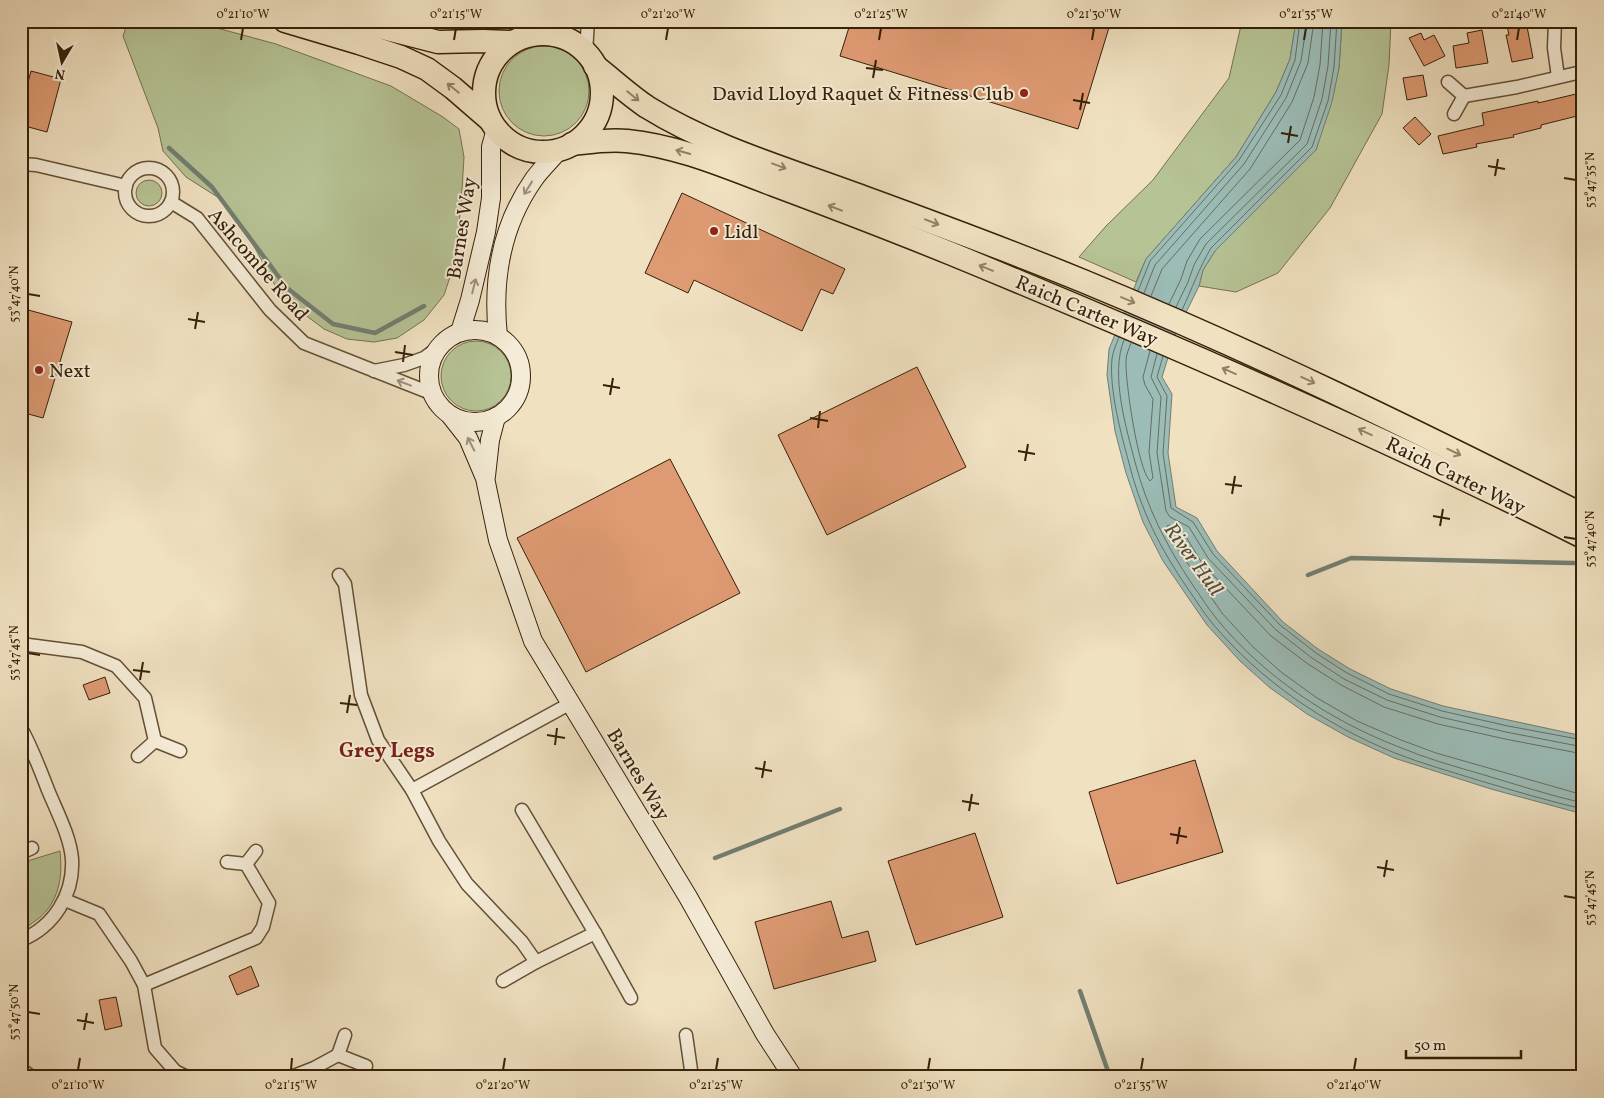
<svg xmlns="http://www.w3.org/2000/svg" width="1604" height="1098" viewBox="0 0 1604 1098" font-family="Vollkorn,serif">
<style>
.green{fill:#b6c395;stroke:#76724e}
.water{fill:#9bbcb7;stroke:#737e71}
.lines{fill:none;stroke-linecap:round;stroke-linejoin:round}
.shore{stroke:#686e60;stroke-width:1}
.stream{stroke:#737e71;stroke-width:4.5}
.building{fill:#de9a73;stroke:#362008}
.street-casing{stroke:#645036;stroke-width:15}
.secondary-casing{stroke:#362008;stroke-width:20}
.highway-casing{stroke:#362008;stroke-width:25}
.street{stroke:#f5ecd7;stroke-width:12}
.secondary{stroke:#f5ecd7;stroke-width:18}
.highway{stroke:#f0e1c1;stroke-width:22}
.oneway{stroke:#938064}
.oneway2{stroke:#9f907a}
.ticks{fill:none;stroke:#362008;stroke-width:2}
.poi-dot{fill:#8f2418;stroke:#f5ecd7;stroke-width:2}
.labels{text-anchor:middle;stroke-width:4;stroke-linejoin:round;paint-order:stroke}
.poi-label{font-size:20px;fill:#362008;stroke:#f5ecd7;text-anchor:start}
.street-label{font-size:20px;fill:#362008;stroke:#f5ecd7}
.water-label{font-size:21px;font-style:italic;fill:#544f3d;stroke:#f5ecd7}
.neighbourhood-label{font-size:21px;font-weight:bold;fill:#7a1f14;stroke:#f5ecd7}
.neatline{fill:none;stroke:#362008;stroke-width:2}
.ticks-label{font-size:12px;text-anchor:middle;fill:#362008}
</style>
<rect width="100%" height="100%" fill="#f0e1c1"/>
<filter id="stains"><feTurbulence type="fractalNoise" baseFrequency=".004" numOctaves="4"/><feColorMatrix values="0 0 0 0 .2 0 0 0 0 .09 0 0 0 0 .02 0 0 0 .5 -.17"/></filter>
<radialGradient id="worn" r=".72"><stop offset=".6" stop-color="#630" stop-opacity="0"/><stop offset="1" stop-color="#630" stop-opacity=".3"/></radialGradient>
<g class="green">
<polygon points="128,21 191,21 276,44 391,86 443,117 459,129 464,157 461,206 454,265 444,295 424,320 397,338 374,342 347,339 324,329 300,311 276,287 249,237 219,198 186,177 163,151 158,128 123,36"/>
<polygon points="1242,21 1296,21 1290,59 1276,92 1236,157 1146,259 1136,282 1079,257 1106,226 1153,180 1229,78"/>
<polygon points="1342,21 1391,21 1389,65 1382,114 1330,208 1278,273 1236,292 1199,286 1203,270 1215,251 1316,150 1339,68"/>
<circle cx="544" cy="91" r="45"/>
<circle cx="149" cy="193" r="13"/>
<circle cx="476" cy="376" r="35"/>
<path d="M60 851C63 877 59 902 38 919 32 923 28 927 21 930V863Z"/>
</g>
<polygon class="water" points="1296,21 1342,21 1339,68 1332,102 1316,150 1215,251 1203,270 1199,286 1175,335 1162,377 1172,394 1168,453 1176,507 1197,518 1217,551 1283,622 1318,649 1350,669 1391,689 1443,706 1583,736 1583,814 1491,789 1394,758 1348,737 1307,714 1269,687 1240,661 1207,625 1163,561 1143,522 1126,473 1115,431 1107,375 1109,349 1146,259 1236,157 1276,92 1290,59"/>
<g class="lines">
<g class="shore">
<polyline points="1138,291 1150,261 1239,160 1281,95 1295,60 1300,21"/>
<polyline points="1144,293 1155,265 1244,164 1286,98 1301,61 1307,21"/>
<polyline points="1151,296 1162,269 1250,169 1292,102 1308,63 1314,21"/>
<polyline points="1169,304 1181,279 1187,261 1200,239 1300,140 1314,97 1320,65 1323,21"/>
<polyline points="1176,307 1188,282 1194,265 1206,244 1307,144 1322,99 1328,66 1331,21"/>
<path d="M1182 310C1192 289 1199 268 1211 248L1312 147 1328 101 1334 67 1337 21"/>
<path d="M1119 337C1116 345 1113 351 1112 359 1109 389 1121 434 1129 463 1141 511 1160 548 1188 589 1196 600 1203 612 1212 623 1261 681 1324 724 1395 753 1423 764 1452 772 1481 781 1515 791 1548 801 1583 809"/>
<path d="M1124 340C1110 374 1126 427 1135 462 1147 508 1166 545 1192 584 1200 595 1207 607 1216 618 1263 676 1329 720 1399 747 1425 758 1453 766 1481 774 1515 784 1548 795 1583 803"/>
<path d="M1131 343C1129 349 1126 354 1126 361 1125 380 1138 470 1150 481L1153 478 1149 452 1153 399 1145 385 1143 377 1150 351"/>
<polyline points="1157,354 1151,377 1161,397 1157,453 1166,511 1170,517 1189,527 1208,558 1276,630 1312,658 1344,679 1387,700 1440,717 1506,732 1583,747"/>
<polyline points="1163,356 1157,377 1167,396 1163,453 1171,508 1193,522 1213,554 1280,625 1316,653 1347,673 1389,694 1442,711 1508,726 1583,740"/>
<polyline points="1583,754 1505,739 1438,724 1384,707 1341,685 1308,664 1271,636 1202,563 1183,532 1170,525 1167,526 1179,551 1222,613 1253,647 1281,672 1317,698 1357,721 1401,740 1436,753 1583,795"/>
</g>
<g class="stream">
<polyline points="169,148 212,187 287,288 333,324 375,333 424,306"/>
<polyline points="1308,575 1351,558 1574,563"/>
<polyline points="715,858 840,809"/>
<polyline points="1080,991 1110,1077"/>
</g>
</g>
<g class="building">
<polygon points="851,21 1111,21 1078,129 840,56"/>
<polygon points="1506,21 1526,21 1533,58 1512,62 1506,35 1509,35"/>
<polygon points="1482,30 1488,63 1456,68 1453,46 1469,43 1467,33"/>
<polygon points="1421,33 1424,40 1434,35 1445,56 1424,66 1409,38"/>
<polygon points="31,71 61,79 47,132 21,125 21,108"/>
<polygon points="1423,75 1427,96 1407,100 1403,78"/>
<polygon points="1576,94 1581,115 1541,125 1541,128 1513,135 1514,137 1476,144 1477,147 1443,154 1438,136 1484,125 1482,113 1538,101 1538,103"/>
<polygon points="1415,117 1431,134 1419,145 1403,128"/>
<polygon points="682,193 845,269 833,294 821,289 802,331 694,280 688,293 645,273"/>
<polygon points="21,308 72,322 43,418 21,412"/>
<polygon points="917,367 966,467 827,535 778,435"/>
<polygon points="670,459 740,593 586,672 517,538"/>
<polygon points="105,677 110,693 89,700 83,685"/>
<polygon points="1195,760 1223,852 1117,884 1089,792"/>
<polygon points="975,833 1003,917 916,945 888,861"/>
<polygon points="831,901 842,938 868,931 876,961 774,989 755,922"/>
<polygon points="251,966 259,986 237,995 229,976"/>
<polygon points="116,997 122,1026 105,1030 99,1000"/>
</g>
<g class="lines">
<defs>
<g id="street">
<polyline points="1555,21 1554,48 1558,77"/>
<polyline points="518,39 528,21"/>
<polyline points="586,52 588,21"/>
<polyline points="1448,82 1464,96 1454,114"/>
<polyline points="1464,96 1517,87 1577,73"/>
<polyline points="21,164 36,165 126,186"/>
<circle cx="149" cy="192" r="24"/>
<polyline points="171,202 197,218 270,310 304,343 433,394"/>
<polyline points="374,371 404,365 424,358 443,344"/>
<polyline points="339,575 345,584 361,695 378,740 412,790 439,841 467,884 522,942 536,962"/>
<polyline points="21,644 82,652 116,666 145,698 155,741"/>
<path d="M21 728C32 748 40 769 48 790 57 812 70 836 72 859 74 894 54 927 21 940"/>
<polyline points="138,756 155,741 180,751"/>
<polyline points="412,790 571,703"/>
<polyline points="21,853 32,848"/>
<polyline points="227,862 246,864 256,851"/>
<polyline points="65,900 99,914 131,961 144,985 155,1048 175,1071 187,1077"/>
<polyline points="595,933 631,998"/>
<polyline points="503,981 536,962 595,933 522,810"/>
<polyline points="144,985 256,938 263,927 269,903 246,864"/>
<polyline points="345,1035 338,1055 366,1066"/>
<polyline points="686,1035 692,1077"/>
<polyline points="21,1069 32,1077"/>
<polyline points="291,1077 314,1068 338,1055"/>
</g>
<g id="secondary">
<circle cx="475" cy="376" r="46"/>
<polyline points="460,332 470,300 486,232 491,198 491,147 496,129"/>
<path d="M498 336C492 280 501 226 534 179 541 169 551 160 559 150"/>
<polyline points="450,415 468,438 485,478 498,540 533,641 688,897 765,1034 793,1077"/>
<polyline points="486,476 490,440 496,417"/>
</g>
<g id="highway">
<polyline points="285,21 359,43 401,57 427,69 453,88 490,120"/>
<polyline points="356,21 438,42 483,41 512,42"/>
<circle cx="543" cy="93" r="59"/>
<path d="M595 66C612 79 629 95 647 107 713 148 791 170 863 197 937 224 1010 251 1083 281 1253 351 1419 432 1583 515"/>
<path d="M572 144C590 142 609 139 627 141 678 146 726 167 774 185 833 207 893 230 952 254 1166 342 1377 434 1583 537"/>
</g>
</defs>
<use href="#street" class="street-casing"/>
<use href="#secondary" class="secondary-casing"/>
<use href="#highway" class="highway-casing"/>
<use href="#street" class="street"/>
<use href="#secondary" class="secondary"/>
<use href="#highway" class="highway"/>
</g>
<defs><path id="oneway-shaft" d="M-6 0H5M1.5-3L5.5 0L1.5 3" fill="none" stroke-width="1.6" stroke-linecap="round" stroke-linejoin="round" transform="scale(1.25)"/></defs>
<g class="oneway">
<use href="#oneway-shaft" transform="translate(453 88) rotate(-141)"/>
<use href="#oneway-shaft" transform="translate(633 96) rotate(39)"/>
<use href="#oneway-shaft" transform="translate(683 152) rotate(-164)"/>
<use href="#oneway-shaft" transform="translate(779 166) rotate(20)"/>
<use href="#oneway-shaft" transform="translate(835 208) rotate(-159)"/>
<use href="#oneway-shaft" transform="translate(932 222) rotate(21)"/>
<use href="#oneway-shaft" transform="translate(986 268) rotate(-158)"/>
<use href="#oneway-shaft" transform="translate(1128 300) rotate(23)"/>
<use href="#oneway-shaft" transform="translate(1229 371) rotate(-156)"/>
<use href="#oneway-shaft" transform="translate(1308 380) rotate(25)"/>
<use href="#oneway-shaft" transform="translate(1365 432) rotate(-155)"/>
<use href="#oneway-shaft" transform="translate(1454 452) rotate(26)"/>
</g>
<g class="oneway2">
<use href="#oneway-shaft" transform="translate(528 188) rotate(122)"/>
<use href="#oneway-shaft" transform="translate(474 286) rotate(-76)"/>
<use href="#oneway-shaft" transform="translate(404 383) rotate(-159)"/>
<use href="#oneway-shaft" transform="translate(471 444) rotate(-117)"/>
</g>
<path class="ticks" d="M241 40 243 28M454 40 456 28M666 40 668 28M879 40 881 28M1092 40 1094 28M1304 40 1306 28M1517 40 1519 28M866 68 883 70M873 78 876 60M1073 100 1090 103M1080 110 1083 93M1281 133 1298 136M1288 143 1291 126M1488 166 1505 169M1495 176 1498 159M1564 178 1576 180M28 294 40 296M188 319 205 322M195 329 198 312M395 352 413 355M403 362 405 345M603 385 620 388M610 395 613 378M810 418 828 421M818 428 820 411M1018 451 1035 454M1025 461 1028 444M1225 484 1242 486M1232 494 1235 476M1433 516 1450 519M1440 526 1443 509M1564 537 1576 539M28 653 40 655M133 670 150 672M140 680 143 662M340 703 357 705M347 713 350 695M547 735 565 738M555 745 557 728M755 768 772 771M762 778 765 761M962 801 979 804M969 811 972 794M1170 834 1187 837M1177 844 1180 827M1377 867 1394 870M1384 877 1387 860M1564 896 1576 898M28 1012 40 1014M77 1020 94 1023M84 1030 87 1013M78 1070 80 1058M291 1070 292 1058M503 1070 505 1058M716 1070 718 1058M928 1070 930 1058M1141 1070 1143 1058M1354 1070 1356 1058"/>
<g class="poi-dot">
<circle cx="1024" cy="93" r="5"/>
<circle cx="714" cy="231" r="5"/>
<circle cx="39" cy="370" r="5"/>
</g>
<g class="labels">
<g class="poi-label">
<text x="1014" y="100" text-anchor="end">David Lloyd Raquet &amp; Fitness Club</text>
<text x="724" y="238">Lidl</text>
<text x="49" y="377">Next</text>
</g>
<g class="street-label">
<text transform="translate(461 228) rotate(-81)" y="7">Barnes Way</text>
<text transform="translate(259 264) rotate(49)" y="7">Ashcombe Road</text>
<text transform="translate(1087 310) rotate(23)" y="7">Raich Carter Way</text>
<text transform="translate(1456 475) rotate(26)" y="7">Raich Carter Way</text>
<text transform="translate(639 774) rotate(59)" y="7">Barnes Way</text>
</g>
<g class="water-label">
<text transform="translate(1194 559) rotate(54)" y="7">River Hull</text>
</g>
<g class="neighbourhood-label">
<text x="387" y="757">Grey Legs</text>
</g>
</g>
<rect width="1604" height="1098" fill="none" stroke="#f0e1c1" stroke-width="55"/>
<g transform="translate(62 62) rotate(189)" stroke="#f5ecd7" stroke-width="4" paint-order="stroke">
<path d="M0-4L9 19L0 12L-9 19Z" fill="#362008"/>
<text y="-8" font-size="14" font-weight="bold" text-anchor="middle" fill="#362008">N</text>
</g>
<path d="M1406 1050v8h115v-8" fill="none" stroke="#362008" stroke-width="2.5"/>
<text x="1414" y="1050" font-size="15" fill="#362008" stroke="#f5ecd7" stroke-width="4" paint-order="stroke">50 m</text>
<rect x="28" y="28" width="1548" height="1042" class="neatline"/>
<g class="ticks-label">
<text x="243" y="18">0°21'10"W</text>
<text x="456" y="18">0°21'15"W</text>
<text x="668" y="18">0°21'20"W</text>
<text x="881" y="18">0°21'25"W</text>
<text x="1094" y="18">0°21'30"W</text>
<text x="1306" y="18">0°21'35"W</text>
<text x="1519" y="18">0°21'40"W</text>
<text transform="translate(1590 180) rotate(-90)" y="4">53°47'35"N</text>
<text transform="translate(14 294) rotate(-90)" y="4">53°47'40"N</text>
<text transform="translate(1590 539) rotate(-90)" y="4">53°47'40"N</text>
<text transform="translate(14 653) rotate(-90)" y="4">53°47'45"N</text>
<text transform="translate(1590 898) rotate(-90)" y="4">53°47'45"N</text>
<text transform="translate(14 1012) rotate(-90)" y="4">53°47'50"N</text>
<text x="78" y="1089">0°21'10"W</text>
<text x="291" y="1089">0°21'15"W</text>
<text x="503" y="1089">0°21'20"W</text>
<text x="716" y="1089">0°21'25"W</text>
<text x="928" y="1089">0°21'30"W</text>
<text x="1141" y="1089">0°21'35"W</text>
<text x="1354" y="1089">0°21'40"W</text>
</g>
<rect width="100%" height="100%" filter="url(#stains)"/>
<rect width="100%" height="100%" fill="url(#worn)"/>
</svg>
